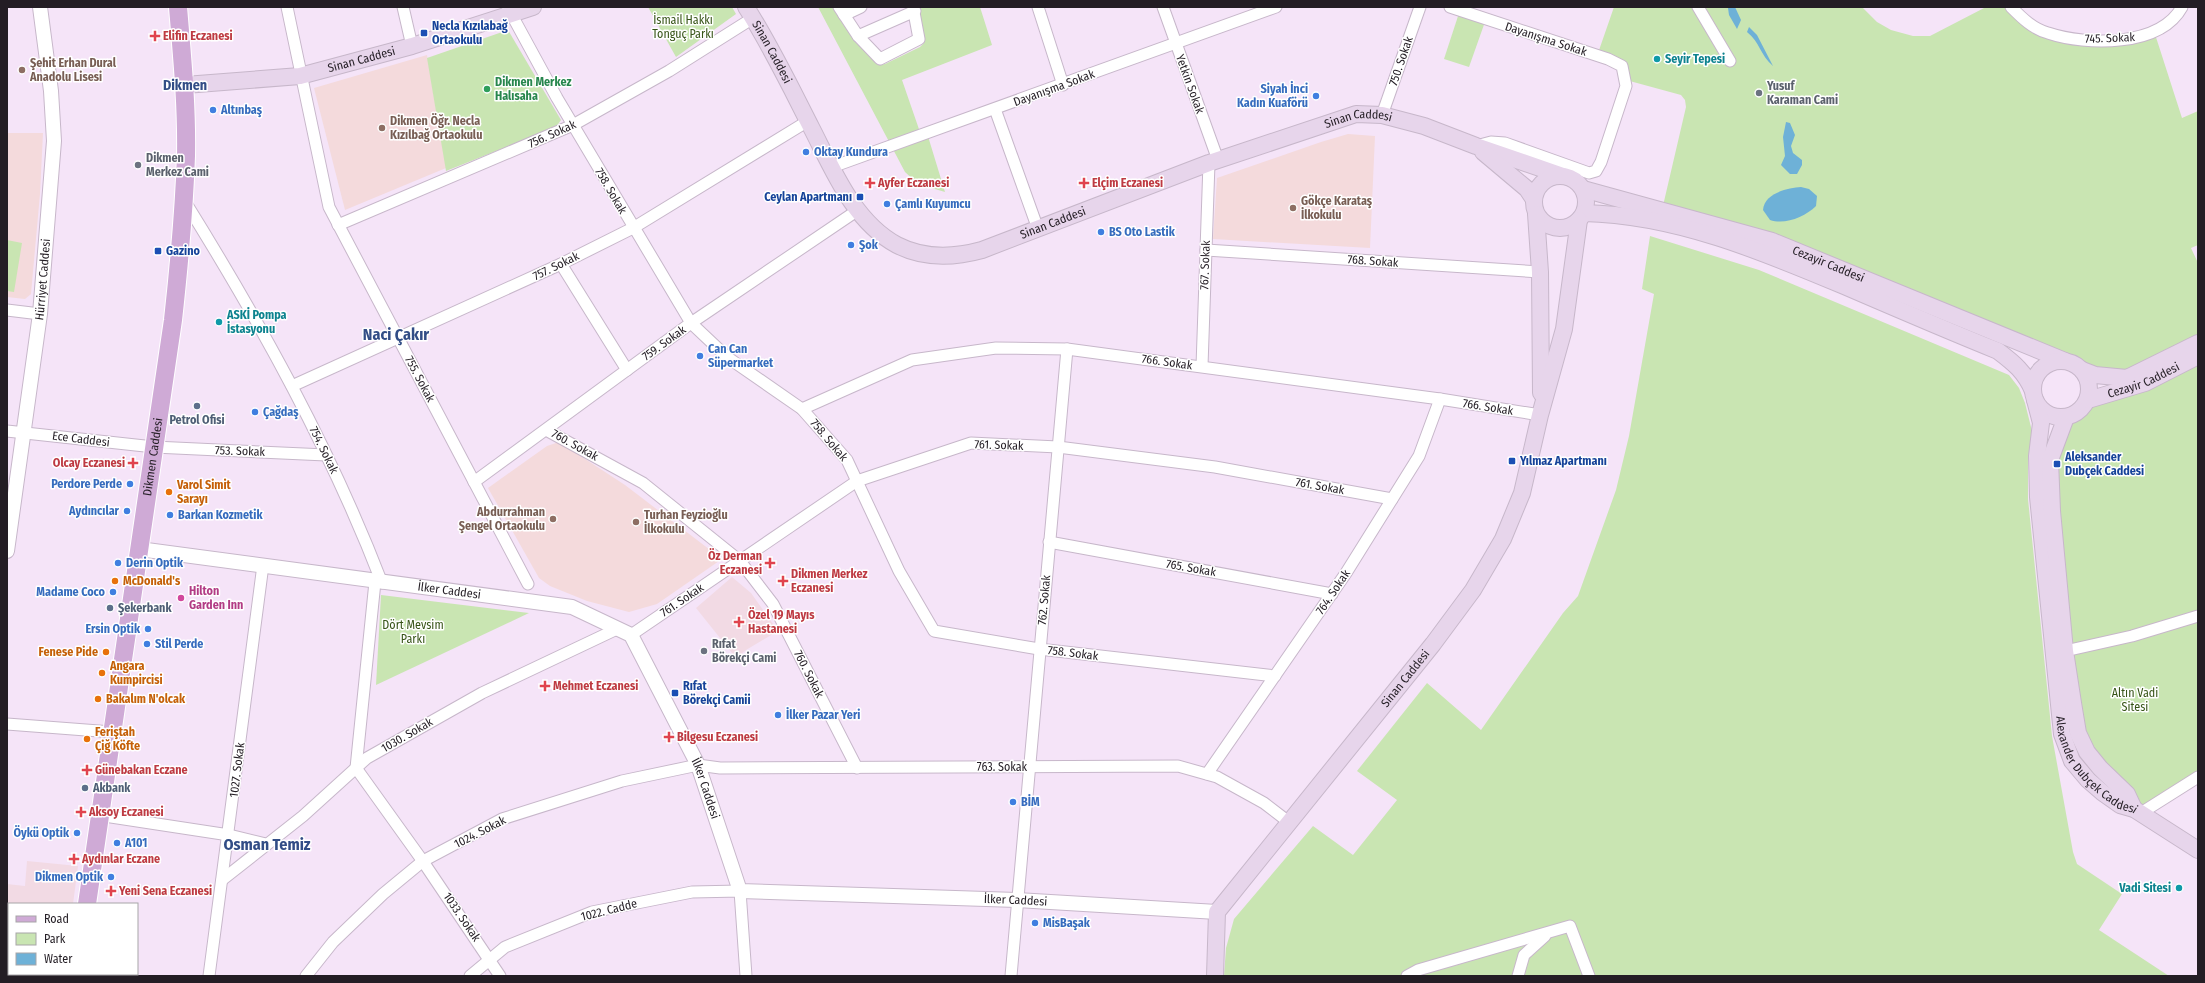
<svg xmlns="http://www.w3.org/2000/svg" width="2205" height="983" viewBox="0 0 2205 983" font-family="'Fira Sans Condensed',sans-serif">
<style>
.education{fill:#f4dadc}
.medical{fill:#f2dae4}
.green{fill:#c9e5b2}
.water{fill:#6eb1d7}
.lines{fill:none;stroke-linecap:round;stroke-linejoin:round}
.minor-casing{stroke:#c7b7ca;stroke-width:13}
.tertiary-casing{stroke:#c7b7ca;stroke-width:16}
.secondary-casing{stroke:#c7b7ca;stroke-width:18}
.primary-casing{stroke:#fff;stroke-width:20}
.minor{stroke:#fff;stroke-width:11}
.tertiary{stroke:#fff;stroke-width:14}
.secondary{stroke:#e7d5eb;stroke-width:16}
.primary{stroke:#cfaad6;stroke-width:18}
.transit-dot{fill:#1a4fb4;stroke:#fff;stroke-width:1.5}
.health-dot{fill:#e0444e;stroke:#fff;stroke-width:1.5}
.culture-dot{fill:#0f9aa8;stroke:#fff;stroke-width:1.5}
.education-dot{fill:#8d6e63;stroke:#fff;stroke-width:1.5}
.leisure-dot{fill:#2e9e5b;stroke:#fff;stroke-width:1.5}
.worship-dot{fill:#6b7280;stroke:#fff;stroke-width:1.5}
.shop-dot{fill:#3f7fe0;stroke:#fff;stroke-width:1.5}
.service-dot{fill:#5c6f8a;stroke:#fff;stroke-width:1.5}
.food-dot{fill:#e8710a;stroke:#fff;stroke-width:1.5}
.hotel-dot{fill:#d1479c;stroke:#fff;stroke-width:1.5}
.labels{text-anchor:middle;stroke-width:3;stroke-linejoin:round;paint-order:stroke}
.park-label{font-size:12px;fill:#375417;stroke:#fff}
.transit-label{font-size:12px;font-weight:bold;fill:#164399;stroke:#fff;text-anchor:start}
.health-label{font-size:12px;font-weight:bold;fill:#be3a42;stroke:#fff;text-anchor:start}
.street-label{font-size:12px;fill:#231d24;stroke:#fff}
.culture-label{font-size:12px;font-weight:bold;fill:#0d838f;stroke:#fff;text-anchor:start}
.education-label{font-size:12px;font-weight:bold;fill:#785e54;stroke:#fff;text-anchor:start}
.leisure-label{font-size:12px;font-weight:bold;fill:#27864d;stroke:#fff;text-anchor:start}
.worship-label{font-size:12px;font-weight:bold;fill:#5b616d;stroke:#fff;text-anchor:start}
.shop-label{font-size:12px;font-weight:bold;fill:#366cbe;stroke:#fff;text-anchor:start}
.service-label{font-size:12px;font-weight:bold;fill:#4e5e75;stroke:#fff;text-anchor:start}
.food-label{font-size:12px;font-weight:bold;fill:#c56008;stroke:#fff;text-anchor:start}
.hotel-label{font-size:12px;font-weight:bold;fill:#b23c85;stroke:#fff;text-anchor:start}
.quarter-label{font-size:14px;font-weight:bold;fill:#324d86;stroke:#fff}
.district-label{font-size:16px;font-weight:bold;fill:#324d86;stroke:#fff}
</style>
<rect width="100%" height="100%" fill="#f5e4f8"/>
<g class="education">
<polygon points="427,55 446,168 345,210 314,88"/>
<polygon points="7,133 43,133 40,194 31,294 25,299 7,297"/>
<polygon points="1348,134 1375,136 1370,248 1213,239 1217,178 1321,142"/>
<polygon points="559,442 625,485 722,559 657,604 629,612 587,601 550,586 539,578 488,488 547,446"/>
</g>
<g class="medical">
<polygon points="732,577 751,593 778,631 746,650 736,658 696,608"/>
<polygon points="27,861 78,866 73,904 9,904 9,937 7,937 7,884 25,886"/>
</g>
<g class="green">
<polygon points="648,7 732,7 736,14 676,57"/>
<polygon points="818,7 839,7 878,65 885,64 920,47 924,43 923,28 913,7 980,7 992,45 902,80 921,135 927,133 945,192 918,184 905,172"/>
<polygon points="1614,7 1862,7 1877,22 1891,30 1913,36 1930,36 1986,7 2011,7 2028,23 2084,40 2154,31 2182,118 2198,111 2198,245 2191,248 2198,263 2198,343 2127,378 2077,365 1662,210 1686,107 1685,100 1681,95 1626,80 1625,75 1597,56"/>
<polygon points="1460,10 1486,19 1469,67 1444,59"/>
<polygon points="508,30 561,120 556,127 446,171 427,58"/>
<polygon points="1650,236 1759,270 2009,375 2019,388 2025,403 2033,435 2028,458 2028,499 2052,736 2073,852 2077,864 2122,894 2099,930 2169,976 1224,976 1226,948 1234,919 1313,826 1353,855 1397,800 1357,771 1427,683 1481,730 1563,613 1578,596 1616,490 1629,436 1654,294 1642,289"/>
<polygon points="7,240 22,243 14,292 7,291"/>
<polygon points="2198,356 2198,777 2141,813 2087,752 2052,511 2058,436 2075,414 2145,383"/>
<polygon points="381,595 529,613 376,685"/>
</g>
<g class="water">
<polygon points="1735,7 1741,20 1737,29 1729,15 1728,8"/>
<path d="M1749 27 1757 35 1773 66C1760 55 1760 42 1747 32Z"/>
<polygon points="1786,122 1790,123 1795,135 1791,146 1793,153 1802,160 1802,165 1797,174 1790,174 1781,165 1785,156 1783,137"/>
<path d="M1801 187 1809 189 1817 196 1816 206C1805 217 1785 225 1770 220L1763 210C1764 193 1788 188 1801 187Z"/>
</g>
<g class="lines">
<defs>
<g id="minor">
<polyline points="287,7 329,207 528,584"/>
<polyline points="403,7 412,46"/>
<polyline points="839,7 858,36 880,59 919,39 913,7"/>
<polyline points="1038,7 1063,85"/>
<polyline points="1163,7 1218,160"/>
<polyline points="1450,7 1608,59 1622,66 1626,86 1601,162 1596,171 1589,173 1505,143 1491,142 1476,146"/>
<polyline points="1698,7 1730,61"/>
<path d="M2011 7C2022 18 2033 29 2048 33 2087 46 2160 47 2182 7"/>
<polyline points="508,8 557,98 691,323 727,357 802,409 847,460 899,571 934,631 1039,649 1275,676"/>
<polyline points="844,15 861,7"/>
<polyline points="858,36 915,11"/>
<polyline points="995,109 1038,229"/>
<polyline points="1382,115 1420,7"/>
<polyline points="832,167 1276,7"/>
<path d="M184 200C260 322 330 448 382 583"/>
<polyline points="338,225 573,125 669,71 753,18"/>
<polyline points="1206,250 1540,272"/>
<polyline points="561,264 627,370"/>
<polyline points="7,310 40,314"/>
<polyline points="1202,366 1209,163"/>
<polyline points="292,386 561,264 633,228 808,121"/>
<polyline points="802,409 912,360 996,348 1067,349 1440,399 1540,415"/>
<polyline points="546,430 643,483 740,561 773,604 857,768"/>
<polyline points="7,431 154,447 326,455"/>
<polyline points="474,482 691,323 858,210"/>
<polyline points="1049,542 1332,594"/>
<polyline points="375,582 356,768 422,860 500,976"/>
<polyline points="631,635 857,481 971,443 1058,447 1215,467 1392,499"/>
<polyline points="2065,651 2132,636 2198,616"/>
<polyline points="7,724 112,732"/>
<polyline points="1207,774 1346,573 1419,456 1440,399"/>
<polyline points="2141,813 2198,777"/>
<polyline points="98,815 229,835 266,844"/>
<polyline points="222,880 303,816 367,758 482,693 617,629"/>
<polyline points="209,976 263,565"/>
<polyline points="306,976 333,942 383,894 423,861 502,819 622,781 698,765 720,768 1178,766 1217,777 1264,803 1290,823"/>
<polyline points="470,976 505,947 592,912 692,892 740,891 746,976"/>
<polyline points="1011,976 1067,349"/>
<polyline points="1407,976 1418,970 1570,926 1589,976"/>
<polyline points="1518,976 1524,955 1545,936"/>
</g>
<g id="tertiary">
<path id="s1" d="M139 549 572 607 631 635 698 765 740 891 1017 900 1217 912"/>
<path id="s2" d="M7 551 40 314 54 141 51 91 40 7"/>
</g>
<g id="secondary">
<path id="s3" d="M746 7C771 46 791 88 812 129 833 170 854 222 897 245 924 259 953 258 982 250L1209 163 1356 114 1382 115 1424 126 1476 146 1563 176"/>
<path id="s4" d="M185 85 300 76 412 46 533 7"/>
<polyline points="1483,152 1527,189 1533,198"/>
<circle cx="1560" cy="202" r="26"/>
<path id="s5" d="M1583 189 1772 241 2065 361"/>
<path d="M1584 213C1675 215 1761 251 1844 286 1895 308 1946 330 1998 351 2014 363 2025 372 2033 391"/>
<polyline points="1536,214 1540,272 1541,393"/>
<circle cx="2061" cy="389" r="28"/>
<polyline points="2082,370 2095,375 2127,378 2198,343"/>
<path id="s6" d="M2035 400 2041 423 2037 456 2038 497 2062 734 2072 761 2088 780 2103 793 2120 805 2134 809 2198 850"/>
<path id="s7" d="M2088 400 2145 383 2198 356"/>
<polyline points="2066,417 2050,460 2052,511 2065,651 2073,703 2078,733 2087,752 2100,768 2127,794 2134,809"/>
<path id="s8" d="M1215 976 1217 912 1433 644 1473 590 1503 539 1522 493 1540 415 1564 329 1579 220"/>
</g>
<g id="primary">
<path id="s9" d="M87 904 173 320C179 266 184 211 186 156 187 106 182 56 178 7"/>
<polyline points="81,976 81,974"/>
</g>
</defs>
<use href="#minor" class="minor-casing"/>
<use href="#tertiary" class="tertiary-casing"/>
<use href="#secondary" class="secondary-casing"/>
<use href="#primary" class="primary-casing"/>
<use href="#minor" class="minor"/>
<use href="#tertiary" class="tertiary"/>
<use href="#secondary" class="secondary"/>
<use href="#primary" class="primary"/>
</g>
<g class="transit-dot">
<rect x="420" y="29" width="8" height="8" rx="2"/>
<rect x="856" y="193" width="8" height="8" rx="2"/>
<rect x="154" y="247" width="8" height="8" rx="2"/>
<rect x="1508" y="457" width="8" height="8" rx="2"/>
<rect x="2053" y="460" width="8" height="8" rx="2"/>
<rect x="671" y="689" width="8" height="8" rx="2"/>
</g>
<g class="health-dot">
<path d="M153 30h4v4h4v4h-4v4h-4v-4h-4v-4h4z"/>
<path d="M868 177h4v4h4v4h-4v4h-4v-4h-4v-4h4z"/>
<path d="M1082 177h4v4h4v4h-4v4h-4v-4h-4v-4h4z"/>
<path d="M131 457h4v4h4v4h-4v4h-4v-4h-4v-4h4z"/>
<path d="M768 557h4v4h4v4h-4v4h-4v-4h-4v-4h4z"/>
<path d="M781 575h4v4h4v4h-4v4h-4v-4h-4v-4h4z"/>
<path d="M737 616h4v4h4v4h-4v4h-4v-4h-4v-4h4z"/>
<path d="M543 680h4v4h4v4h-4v4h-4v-4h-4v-4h4z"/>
<path d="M667 731h4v4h4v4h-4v4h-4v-4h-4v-4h4z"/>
<path d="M85 764h4v4h4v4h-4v4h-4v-4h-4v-4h4z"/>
<path d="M79 806h4v4h4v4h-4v4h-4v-4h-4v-4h4z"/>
<path d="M72 853h4v4h4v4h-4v4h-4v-4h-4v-4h4z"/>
<path d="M109 885h4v4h4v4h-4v4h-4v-4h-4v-4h4z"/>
</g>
<g class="culture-dot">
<circle cx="1657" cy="59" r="4"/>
<circle cx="219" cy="322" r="4"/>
<circle cx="2179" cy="888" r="4"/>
</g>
<g class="education-dot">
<circle cx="22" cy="70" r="4"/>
<circle cx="382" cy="128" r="4"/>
<circle cx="1293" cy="208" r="4"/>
<circle cx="553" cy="519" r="4"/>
<circle cx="636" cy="522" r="4"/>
</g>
<circle class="leisure-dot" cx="487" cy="89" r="4"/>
<g class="worship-dot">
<circle cx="1759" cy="93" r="4"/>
<circle cx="138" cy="165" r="4"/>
<circle cx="704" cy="651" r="4"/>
</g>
<g class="shop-dot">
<circle cx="1316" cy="96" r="4"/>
<circle cx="213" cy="110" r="4"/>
<circle cx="806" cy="152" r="4"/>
<circle cx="887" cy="204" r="4"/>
<circle cx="1101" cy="232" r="4"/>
<circle cx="851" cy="245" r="4"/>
<circle cx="700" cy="356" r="4"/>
<circle cx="255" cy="412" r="4"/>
<circle cx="130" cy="484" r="4"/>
<circle cx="127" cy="511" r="4"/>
<circle cx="170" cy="515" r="4"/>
<circle cx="118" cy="563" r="4"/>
<circle cx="113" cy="592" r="4"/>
<circle cx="148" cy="629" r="4"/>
<circle cx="147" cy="644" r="4"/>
<circle cx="778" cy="715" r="4"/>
<circle cx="1013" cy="802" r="4"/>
<circle cx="77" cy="833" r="4"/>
<circle cx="117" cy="843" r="4"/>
<circle cx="111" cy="877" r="4"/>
<circle cx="1035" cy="923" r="4"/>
</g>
<g class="service-dot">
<circle cx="197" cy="406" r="4"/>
<circle cx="110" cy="608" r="4"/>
<circle cx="85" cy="788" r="4"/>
</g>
<g class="food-dot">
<circle cx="169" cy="492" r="4"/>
<circle cx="115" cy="581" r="4"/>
<circle cx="106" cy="652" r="4"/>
<circle cx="102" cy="673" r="4"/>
<circle cx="98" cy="699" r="4"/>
<circle cx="87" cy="739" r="4"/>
</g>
<circle class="hotel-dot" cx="181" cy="598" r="4"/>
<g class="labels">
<g class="park-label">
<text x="683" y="24">İsmail Hakkı<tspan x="683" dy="14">Tonguç Parkı</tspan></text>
<text x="413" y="629">Dört Mevsim<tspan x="413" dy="14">Parkı</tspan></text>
<text x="2135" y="697">Altın Vadi<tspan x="2135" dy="14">Sitesi</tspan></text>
</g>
<g class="transit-label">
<text x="432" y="30">Necla Kızılabağ<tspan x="432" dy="14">Ortaokulu</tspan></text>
<text x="852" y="201" text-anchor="end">Ceylan Apartmanı</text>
<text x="166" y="255">Gazino</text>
<text x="2065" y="461">Aleksander<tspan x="2065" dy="14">Dubçek Caddesi</tspan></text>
<text x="1520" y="465">Yılmaz Apartmanı</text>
<text x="683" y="690">Rıfat<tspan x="683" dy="14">Börekçi Camii</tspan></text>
</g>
<g class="health-label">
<text x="163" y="40">Elifin Eczanesi</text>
<text x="878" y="187">Ayfer Eczanesi</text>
<text x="1092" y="187">Elçim Eczanesi</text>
<text x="125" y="467" text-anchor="end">Olcay Eczanesi</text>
<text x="762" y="560" text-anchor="end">Öz Derman<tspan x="762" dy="14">Eczanesi</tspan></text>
<text x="791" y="578">Dikmen Merkez<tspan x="791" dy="14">Eczanesi</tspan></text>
<text x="748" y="619">Özel 19 Mayıs<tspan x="748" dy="14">Hastanesi</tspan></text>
<text x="553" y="690">Mehmet Eczanesi</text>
<text x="677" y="741">Bilgesu Eczanesi</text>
<text x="95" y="774">Günebakan Eczane</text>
<text x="89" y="816">Aksoy Eczanesi</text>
<text x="82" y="863">Aydınlar Eczane</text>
<text x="119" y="895">Yeni Sena Eczanesi</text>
</g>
<g class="street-label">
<text transform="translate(2110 38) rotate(-2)" y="4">745. Sokak</text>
<text transform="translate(1546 39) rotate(18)" y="4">Dayanışma Sokak</text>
<text dy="4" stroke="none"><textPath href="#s3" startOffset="52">Sinan Caddesi</textPath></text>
<text dy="4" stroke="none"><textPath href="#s4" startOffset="179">Sinan Caddesi</textPath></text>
<text transform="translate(1401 61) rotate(-71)" y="4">750. Sokak</text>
<text transform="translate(1190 84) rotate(70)" y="4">Yetkin Sokak</text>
<text transform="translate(1054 88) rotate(-20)" y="4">Dayanışma Sokak</text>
<text dy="4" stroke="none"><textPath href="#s3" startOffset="772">Sinan Caddesi</textPath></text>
<text transform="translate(552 134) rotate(-24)" y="4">756. Sokak</text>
<text transform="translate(611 191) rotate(60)" y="4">758. Sokak</text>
<text dy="4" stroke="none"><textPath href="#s3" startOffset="448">Sinan Caddesi</textPath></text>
<text transform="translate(1373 261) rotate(4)" y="4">768. Sokak</text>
<text dy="4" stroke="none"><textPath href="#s5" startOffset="257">Cezayir Caddesi</textPath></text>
<text transform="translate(1205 265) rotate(-88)" y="4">767. Sokak</text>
<text transform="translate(556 266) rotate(-26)" y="4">757. Sokak</text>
<text dy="4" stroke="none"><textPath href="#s2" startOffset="274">Hürriyet Caddesi</textPath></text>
<text transform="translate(664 343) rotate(-36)" y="4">759. Sokak</text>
<text transform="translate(1167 362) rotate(8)" y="4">766. Sokak</text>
<text transform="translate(420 379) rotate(62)" y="4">755. Sokak</text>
<text dy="4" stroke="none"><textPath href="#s7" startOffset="59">Cezayir Caddesi</textPath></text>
<text transform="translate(1488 407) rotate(9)" y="4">766. Sokak</text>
<text transform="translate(81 439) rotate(7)" y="4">Ece Caddesi</text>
<text transform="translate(829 440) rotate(50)" y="4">758. Sokak</text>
<text transform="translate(575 445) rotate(29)" y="4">760. Sokak</text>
<text transform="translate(999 445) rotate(2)" y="4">761. Sokak</text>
<text transform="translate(324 450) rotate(64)" y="4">754. Sokak</text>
<text transform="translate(240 451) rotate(2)" y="4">753. Sokak</text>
<text dy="4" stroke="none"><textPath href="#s9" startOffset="452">Dikmen Caddesi</textPath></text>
<text transform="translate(1320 486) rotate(10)" y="4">761. Sokak</text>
<text transform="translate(1191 568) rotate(10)" y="4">765. Sokak</text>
<text dy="4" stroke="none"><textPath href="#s1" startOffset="313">İlker Caddesi</textPath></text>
<text transform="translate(1333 592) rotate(-56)" y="4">764. Sokak</text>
<text transform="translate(682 600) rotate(-34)" y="4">761. Sokak</text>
<text transform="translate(1044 600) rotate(-85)" y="4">762. Sokak</text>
<text transform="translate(1073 653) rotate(7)" y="4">758. Sokak</text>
<text transform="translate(809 674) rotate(63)" y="4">760. Sokak</text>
<text dy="4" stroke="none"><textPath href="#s8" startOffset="364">Sinan Caddesi</textPath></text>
<text transform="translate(407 735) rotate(-30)" y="4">1030. Sokak</text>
<text dy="4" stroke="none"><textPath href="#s6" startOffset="383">Alexander Dubçek Caddesi</textPath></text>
<text x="1002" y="771">763. Sokak</text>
<text transform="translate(237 770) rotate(-83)" y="4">1027. Sokak</text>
<text dy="4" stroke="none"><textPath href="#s1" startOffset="673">İlker Caddesi</textPath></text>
<text transform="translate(480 832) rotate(-27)" y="4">1024. Sokak</text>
<text dy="4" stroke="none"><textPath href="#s1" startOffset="1057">İlker Caddesi</textPath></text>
<text transform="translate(609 910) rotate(-14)" y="4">1022. Cadde</text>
<text transform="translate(462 917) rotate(56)" y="4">1033. Sokak</text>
</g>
<g class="culture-label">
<text x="1665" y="63">Seyir Tepesi</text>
<text x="227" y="319">ASKİ Pompa<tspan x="227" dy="14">İstasyonu</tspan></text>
<text x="2171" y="892" text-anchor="end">Vadi Sitesi</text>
</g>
<g class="education-label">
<text x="30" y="67">Şehit Erhan Dural<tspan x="30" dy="14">Anadolu Lisesi</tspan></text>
<text x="390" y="125">Dikmen Öğr. Necla<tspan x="390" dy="14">Kızılbağ Ortaokulu</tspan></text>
<text x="1301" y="205">Gökçe Karataş<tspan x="1301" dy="14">İlkokulu</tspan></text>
<text x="545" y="516" text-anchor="end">Abdurrahman<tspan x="545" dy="14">Şengel Ortaokulu</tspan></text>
<text x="644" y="519">Turhan Feyzioğlu<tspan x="644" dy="14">İlkokulu</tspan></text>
</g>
<g class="leisure-label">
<text x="495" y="86">Dikmen Merkez<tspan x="495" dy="14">Halısaha</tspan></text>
</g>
<g class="worship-label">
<text x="1767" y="90">Yusuf<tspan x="1767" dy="14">Karaman Cami</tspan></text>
<text x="146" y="162">Dikmen<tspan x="146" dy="14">Merkez Cami</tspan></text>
<text x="712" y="648">Rıfat<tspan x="712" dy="14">Börekçi Cami</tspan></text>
</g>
<g class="shop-label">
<text x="1308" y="93" text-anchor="end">Siyah İnci<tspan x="1308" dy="14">Kadın Kuaförü</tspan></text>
<text x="221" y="114">Altınbaş</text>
<text x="814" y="156">Oktay Kundura</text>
<text x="895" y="208">Çamlı Kuyumcu</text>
<text x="1109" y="236">BS Oto Lastik</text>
<text x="859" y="249">Şok</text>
<text x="708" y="353">Can Can<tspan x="708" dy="14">Süpermarket</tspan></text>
<text x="263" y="416">Çağdaş</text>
<text x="122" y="488" text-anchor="end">Perdore Perde</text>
<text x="119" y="515" text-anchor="end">Aydıncılar</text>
<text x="178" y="519">Barkan Kozmetik</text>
<text x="126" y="567">Derin Optik</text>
<text x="105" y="596" text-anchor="end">Madame Coco</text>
<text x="140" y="633" text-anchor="end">Ersin Optik</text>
<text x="155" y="648">Stil Perde</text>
<text x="786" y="719">İlker Pazar Yeri</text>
<text x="1021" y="806">BİM</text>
<text x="69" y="837" text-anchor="end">Öykü Optik</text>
<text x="125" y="847">A101</text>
<text x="103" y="881" text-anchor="end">Dikmen Optik</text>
<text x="1043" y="927">MisBaşak</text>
</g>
<g class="service-label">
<text x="197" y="424" text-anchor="middle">Petrol Ofisi</text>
<text x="118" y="612">Şekerbank</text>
<text x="93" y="792">Akbank</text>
</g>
<g class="food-label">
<text x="177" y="489">Varol Simit<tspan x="177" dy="14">Sarayı</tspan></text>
<text x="123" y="585">McDonald's</text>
<text x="98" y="656" text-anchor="end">Fenese Pide</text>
<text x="110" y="670">Angara<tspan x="110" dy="14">Kumpircisi</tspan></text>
<text x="106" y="703">Bakalım N'olcak</text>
<text x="95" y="736">Feriştah<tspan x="95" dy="14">Çiğ Köfte</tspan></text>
</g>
<g class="hotel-label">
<text x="189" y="595">Hilton<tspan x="189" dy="14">Garden Inn</tspan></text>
</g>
<g class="quarter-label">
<text x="185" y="90">Dikmen</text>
</g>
<g class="district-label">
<text x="396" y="340">Naci Çakır</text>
<text x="267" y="850">Osman Temiz</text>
</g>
</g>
<rect width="2205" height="983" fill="none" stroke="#231d24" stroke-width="16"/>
<rect x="8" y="903" width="130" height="72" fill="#ffffff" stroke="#a7a5a7"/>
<rect x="16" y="916" width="20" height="6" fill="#cfaad6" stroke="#a7a5a7"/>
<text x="44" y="923" font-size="12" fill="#231d24">Road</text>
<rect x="16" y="933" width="20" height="12" fill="#c9e5b2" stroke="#a7a5a7"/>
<text x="44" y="943" font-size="12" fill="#231d24">Park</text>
<rect x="16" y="953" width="20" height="12" fill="#6eb1d7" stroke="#a7a5a7"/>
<text x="44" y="963" font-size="12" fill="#231d24">Water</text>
</svg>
